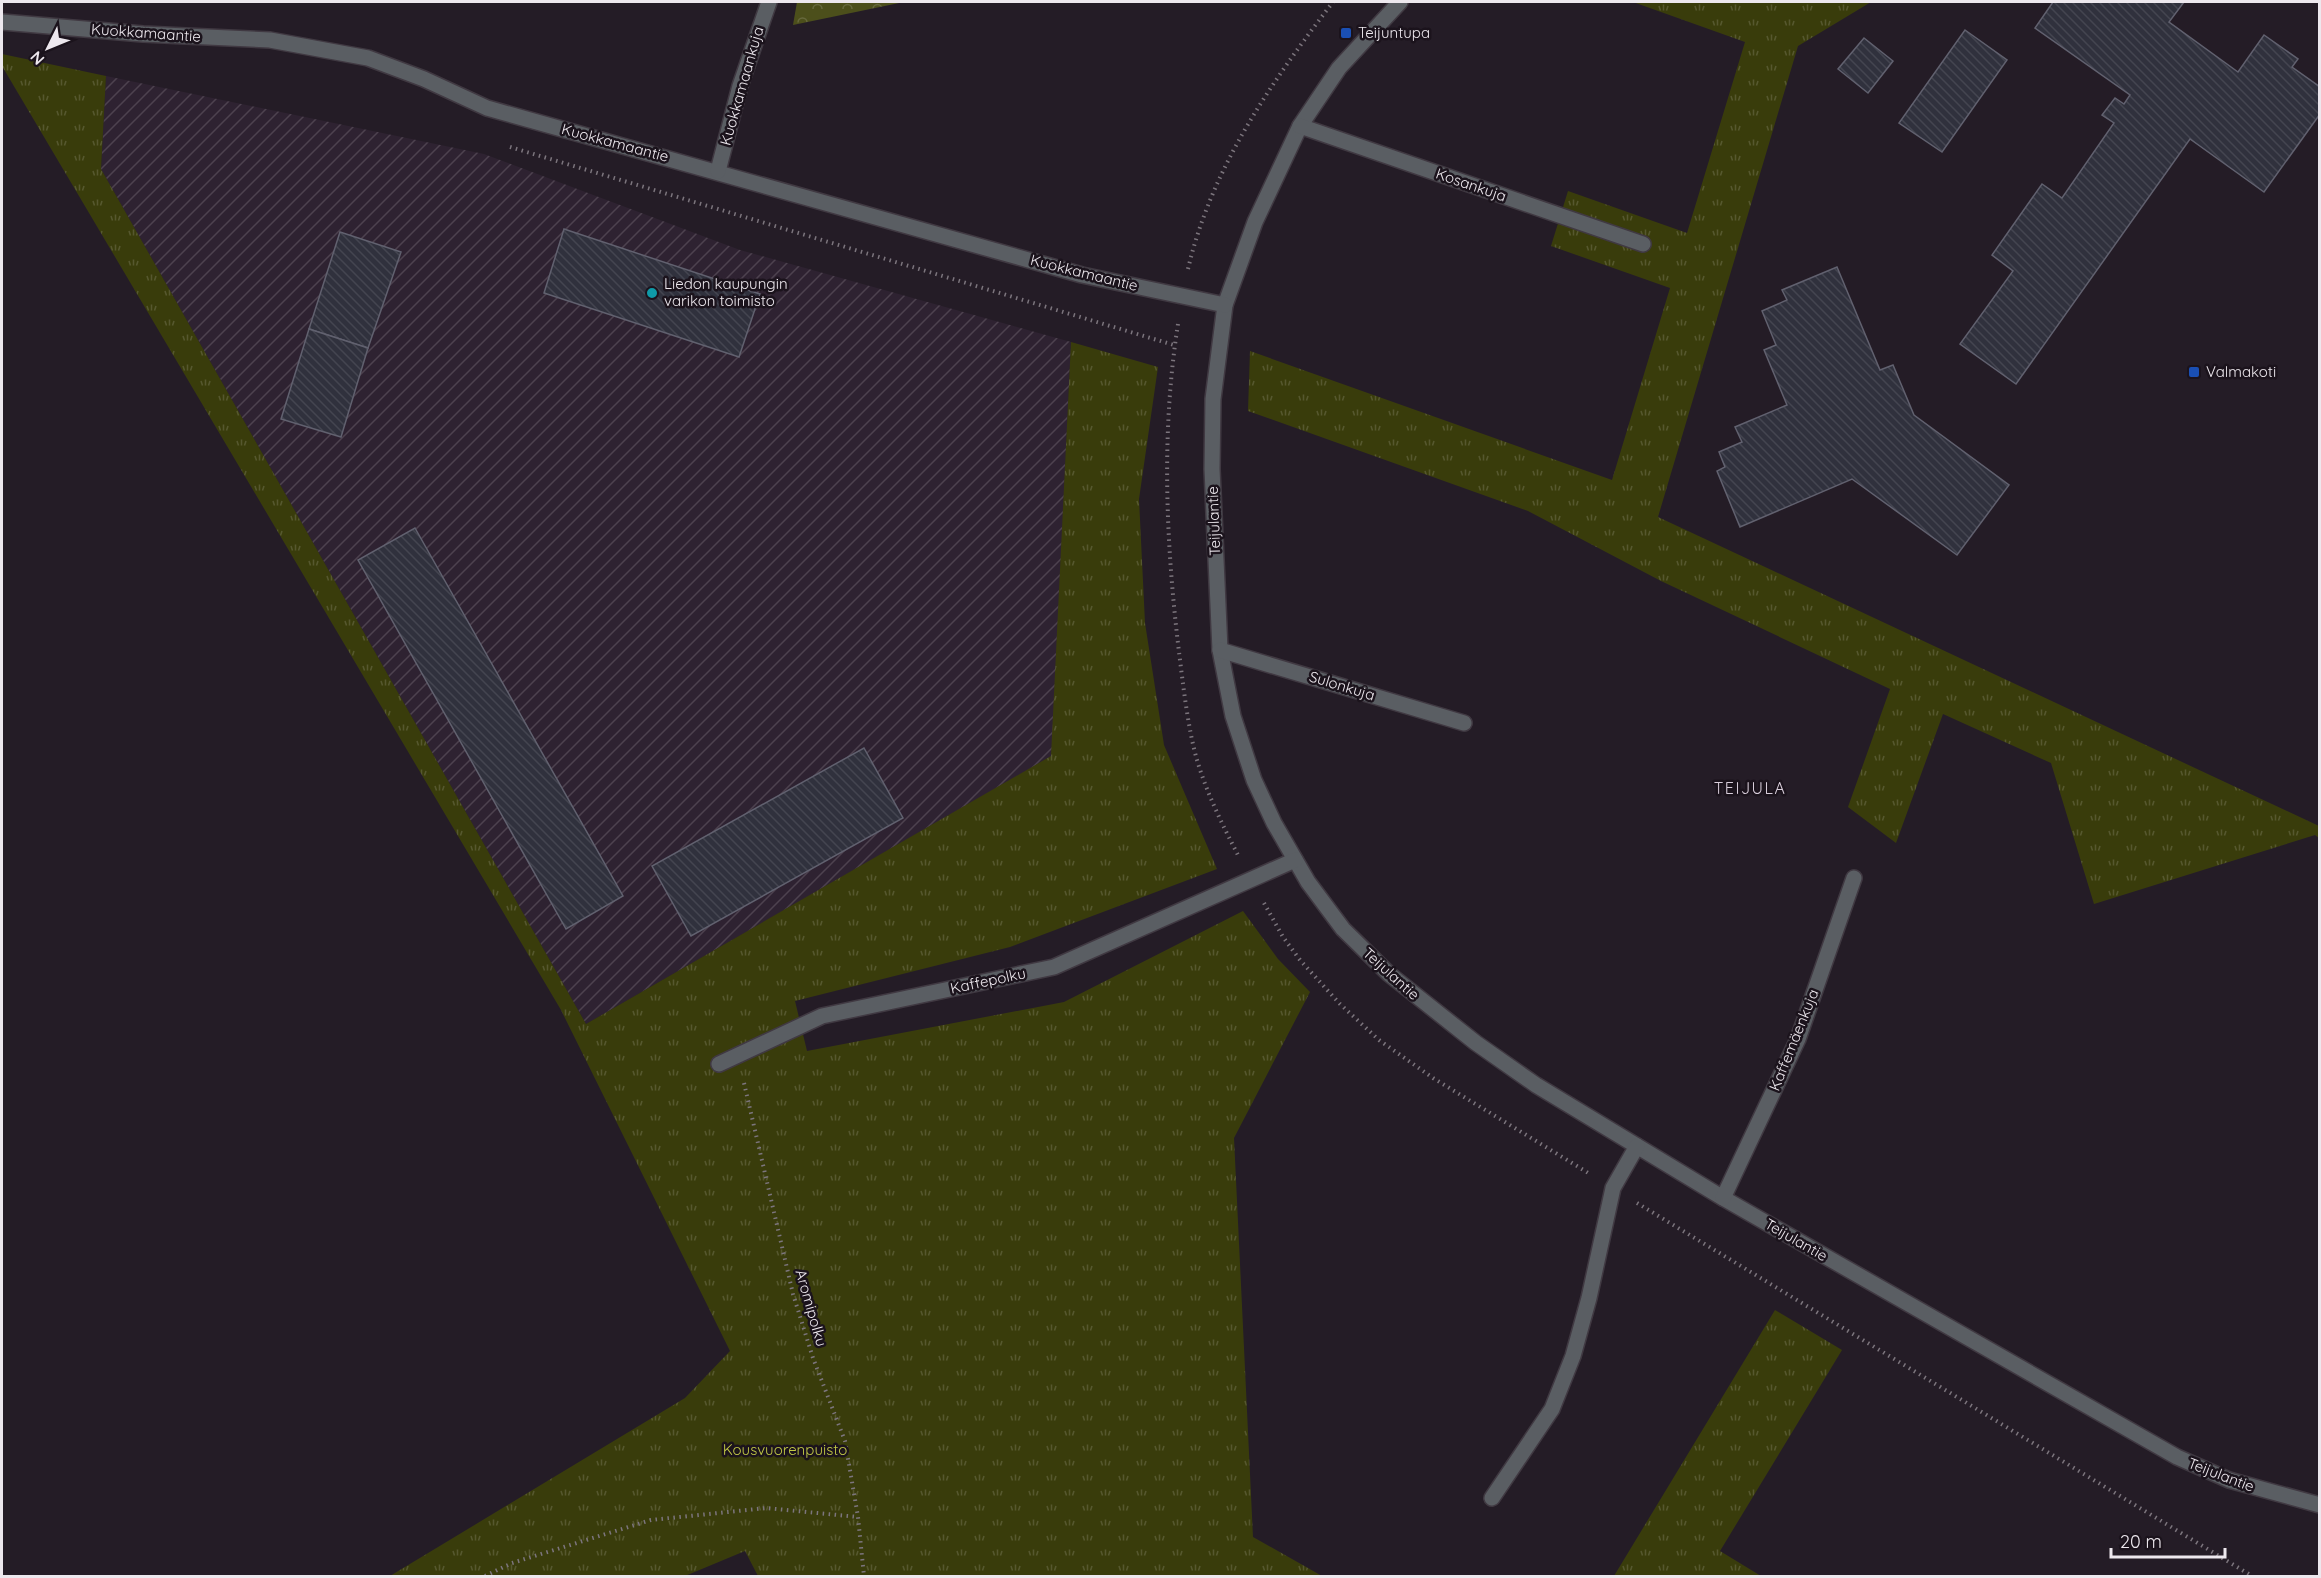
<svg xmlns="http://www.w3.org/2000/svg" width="2321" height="1578" viewBox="0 0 2321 1578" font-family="Quicksand,sans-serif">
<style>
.industrial{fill:url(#industrial-furrows)}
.grass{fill:url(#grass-tufts)}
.forest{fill:url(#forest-crowns)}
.building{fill:url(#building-back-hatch);stroke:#61616f;stroke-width:1.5}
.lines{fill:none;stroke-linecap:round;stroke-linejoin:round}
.minor-casing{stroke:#403942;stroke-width:18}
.path{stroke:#7c757d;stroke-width:4;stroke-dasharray:1.5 4.5;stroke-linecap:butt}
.minor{stroke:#5a5e63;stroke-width:15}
.transit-dot{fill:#1a4fb4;stroke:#1b131c;stroke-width:2}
.culture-dot{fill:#0f9aa8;stroke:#1b131c;stroke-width:2}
.labels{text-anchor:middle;stroke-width:5;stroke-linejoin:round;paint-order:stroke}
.street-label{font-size:15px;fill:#ede8ee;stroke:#1b131c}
.poi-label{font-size:15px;fill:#ede8ee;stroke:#1b131c;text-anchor:start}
.park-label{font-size:15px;fill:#c2c946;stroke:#1b131c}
.neighbourhood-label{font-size:16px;letter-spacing:1.5px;fill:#d9cedb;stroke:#1b131c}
</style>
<defs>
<pattern id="industrial-furrows" width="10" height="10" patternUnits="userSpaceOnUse" patternTransform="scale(1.5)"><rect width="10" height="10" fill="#2e2231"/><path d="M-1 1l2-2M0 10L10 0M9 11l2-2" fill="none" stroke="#4d424f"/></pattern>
<pattern id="grass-tufts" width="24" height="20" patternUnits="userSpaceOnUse" patternTransform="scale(1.5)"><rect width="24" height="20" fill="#393c0b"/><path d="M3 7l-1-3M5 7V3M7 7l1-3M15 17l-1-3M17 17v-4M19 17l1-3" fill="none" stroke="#56582f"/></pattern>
<pattern id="forest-crowns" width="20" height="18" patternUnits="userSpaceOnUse" patternTransform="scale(1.5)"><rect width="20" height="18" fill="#4c4f1b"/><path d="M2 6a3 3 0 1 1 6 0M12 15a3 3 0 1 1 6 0" fill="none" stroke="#66683c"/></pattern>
<pattern id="building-back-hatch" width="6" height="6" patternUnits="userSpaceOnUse" patternTransform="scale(1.5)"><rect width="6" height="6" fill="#30313d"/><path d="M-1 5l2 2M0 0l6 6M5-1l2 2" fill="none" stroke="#444550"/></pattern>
</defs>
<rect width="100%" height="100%" fill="#241c26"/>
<polygon class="industrial" points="106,76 484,154 740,250 1071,342 1052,756 586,1024 101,169"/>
<g class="grass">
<polygon points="1633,2 1871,2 1798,46 1658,517 2319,826 2319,838 2315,835 2094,904 2051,763 1943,714 1896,843 1848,807 1890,689 1661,581 1528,511 1248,411 1250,351 1612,480 1670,288 1551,246 1568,191 1687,233 1745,42"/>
<polygon points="2,54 106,76 101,169 586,1024 1051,756 1071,342 1158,367 1139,499 1145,623 1164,745 1217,869 1010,947 795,1001 807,1051 1064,1002 1243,911 1278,959 1310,992 1234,1138 1253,1537 1322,1576 758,1576 745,1551 685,1576 390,1576 685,1398 730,1351 561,1010 2,66"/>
<polygon points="1775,1310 1842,1350 1720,1551 1761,1576 1614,1576"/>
</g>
<polygon class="forest" points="797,2 904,2 793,25"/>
<g class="building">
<polygon points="2053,2 2184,2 2169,22 2238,72 2264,35 2298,59 2292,67 2320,87 2320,114 2264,192 2190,139 2016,384 1960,344 2013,271 1992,255 2042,184 2062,198 2114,123 2102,115 2115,98 2124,104 2130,95 2035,28"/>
<polygon points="1965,30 2007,60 1942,152 1899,123"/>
<polygon points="1864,38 1893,61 1868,93 1838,69"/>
<polygon points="564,229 760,294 739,357 544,293"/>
<polygon points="340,232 401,252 368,348 309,329"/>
<polygon points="1837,267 1880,370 1893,365 1914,415 2009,485 1957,555 1852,479 1740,527 1717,471 1725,467 1719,452 1742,442 1735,427 1787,405 1764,350 1776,345 1762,311 1787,300 1782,290"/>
<polygon points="309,329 368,348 341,437 281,419"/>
<polygon points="415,528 623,896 566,929 358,560"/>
<polygon points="864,748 903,818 691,936 652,866"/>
</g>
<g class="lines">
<defs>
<g id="minor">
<polyline points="1400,2 1339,68 1300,126 1255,222 1225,305 1213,399 1212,469 1220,650 1233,716 1254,780 1274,823 1308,882 1343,929 1389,974 1476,1043 1536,1085 1723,1198 2177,1457 2229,1480 2320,1505"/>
<polyline points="2,22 143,34 270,40 368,58 424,79 487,108 1082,275 1225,305"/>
<polyline points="1300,126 1643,244"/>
<polyline points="718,171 740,86 769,2"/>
<polyline points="1220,650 1464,723"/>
<polyline points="719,1064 822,1016 1054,967 1295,860"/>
<polyline points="1723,1198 1798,1039 1854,878"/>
<polyline points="1492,1498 1552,1409 1573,1356 1589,1298 1613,1188 1637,1146"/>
</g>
</defs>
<use href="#minor" class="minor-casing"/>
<g class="path">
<polyline points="510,147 1174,345"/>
<path d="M1188 269C1212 167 1270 84 1333 2"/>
<path d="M1178 324C1161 432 1166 544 1179 652 1183 684 1188 729 1197 760 1207 794 1223 826 1239 857"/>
<polyline points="1264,903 1283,937 1300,960 1340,1004 1379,1040 1433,1078 1590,1174"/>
<polyline points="744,1083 793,1294 813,1358 845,1441 858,1517 864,1576"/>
<polyline points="1637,1203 2252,1576"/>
<polyline points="485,1576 512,1563 651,1520 766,1508 858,1517"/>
</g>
<use href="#minor" class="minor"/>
</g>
<g class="transit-dot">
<rect x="1340" y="27" width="12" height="12" rx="3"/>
<rect x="2188" y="366" width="12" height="12" rx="3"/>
</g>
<circle class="culture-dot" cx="652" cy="293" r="6"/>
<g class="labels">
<g class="street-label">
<text transform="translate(146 33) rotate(4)" y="5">Kuokkamaantie</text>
<text transform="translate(742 86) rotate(-74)" y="5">Kuokkamaankuja</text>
<text transform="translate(615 143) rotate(15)" y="5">Kuokkamaantie</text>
<text transform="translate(1471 185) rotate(19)" y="5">Kosankuja</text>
<text transform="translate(1084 273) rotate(14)" y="5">Kuokkamaantie</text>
<text transform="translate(1214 521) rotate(-92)" y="5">Teijulantie</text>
<text transform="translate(1342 686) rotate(17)" y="5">Sulonkuja</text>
<text transform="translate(1391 974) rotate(42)" y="5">Teijulantie</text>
<text transform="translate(988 981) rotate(-12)" y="5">Kaffepolku</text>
<text transform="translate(1794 1040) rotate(-68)" y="5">Kaffemäenkuja</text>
<text transform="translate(1796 1240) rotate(30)" y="5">Teijulantie</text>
<text transform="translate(811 1308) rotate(74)" y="5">Aromipolku</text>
<text transform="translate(2221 1475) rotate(21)" y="5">Teijulantie</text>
</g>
<g class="poi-label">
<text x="1358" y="38">Teijuntupa</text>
<text x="664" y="289">Liedon kaupungin<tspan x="664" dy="17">varikon toimisto</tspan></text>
<text x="2206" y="377">Valmakoti</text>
</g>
<g class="park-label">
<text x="785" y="1455">Kousvuorenpuisto</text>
</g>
<g class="neighbourhood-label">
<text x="1750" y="794">TEIJULA</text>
</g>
</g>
<rect width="2321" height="1578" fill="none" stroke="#ede8ee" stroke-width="6"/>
<g transform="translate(48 48) rotate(227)" stroke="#1b131c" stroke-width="4.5" paint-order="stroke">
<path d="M0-4.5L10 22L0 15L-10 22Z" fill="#ede8ee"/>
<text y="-9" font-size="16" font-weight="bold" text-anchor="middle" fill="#ede8ee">N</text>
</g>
<path d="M2111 1548v9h114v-9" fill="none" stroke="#ede8ee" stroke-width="3"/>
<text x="2120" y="1548" font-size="18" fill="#ede8ee" stroke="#1b131c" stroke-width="4.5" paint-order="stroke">20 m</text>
</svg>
